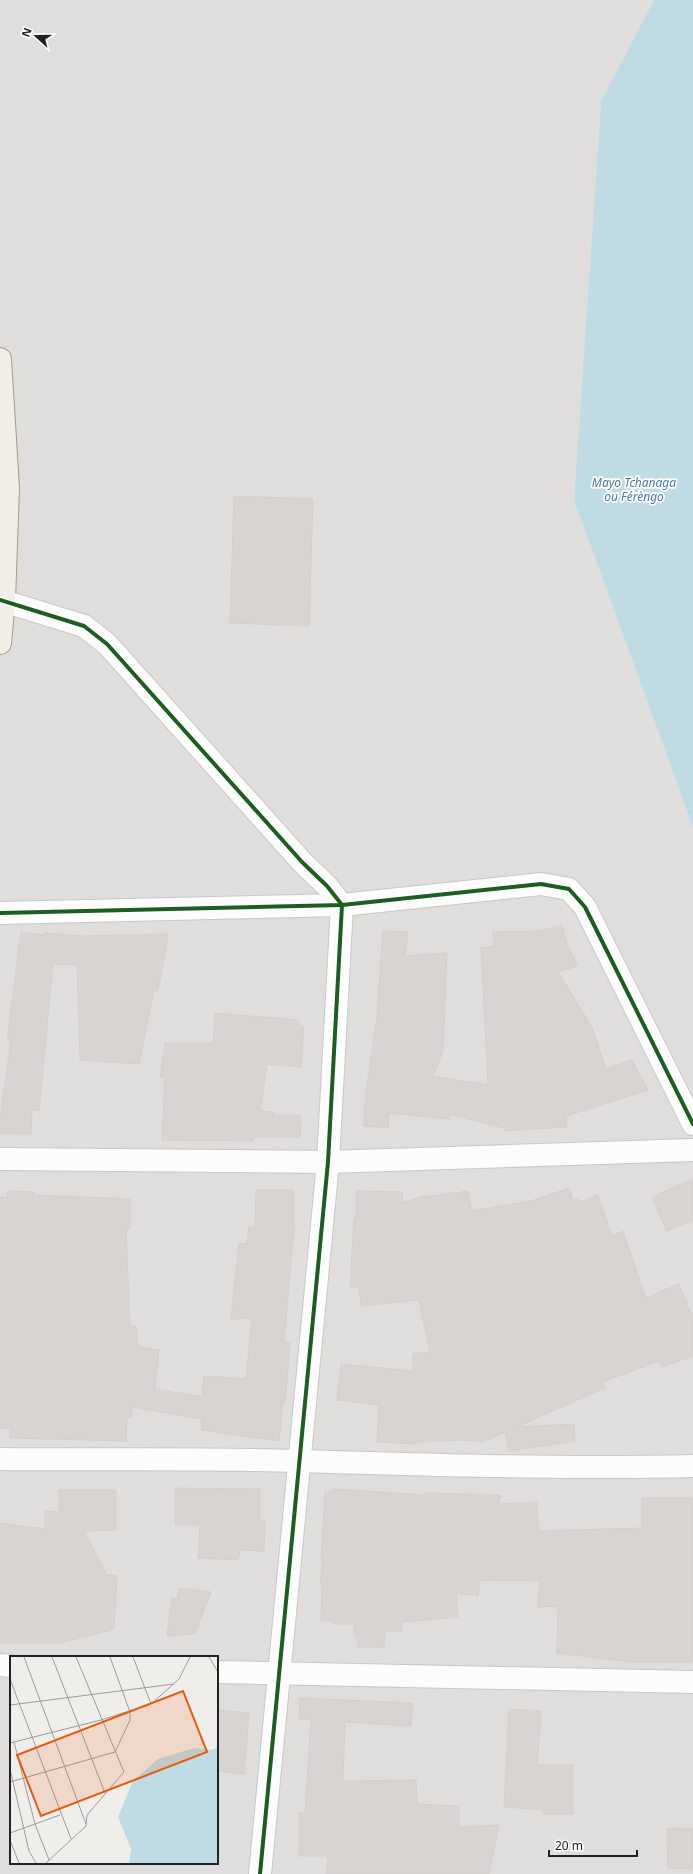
<svg xmlns="http://www.w3.org/2000/svg" width="693" height="1874" viewBox="0 0 693 1874" font-family="'Noto Sans',sans-serif">
<style>
.residential{fill:#dfdedc;fill-rule:evenodd}
.water{fill:#bfdbe3}
.building{fill:#d7d4d2;stroke:#d3d0cc}
.lines{fill:none;stroke-linecap:round;stroke-linejoin:round}
.minor-casing{stroke:#c9c8c7;stroke-width:24}
.primary-casing{stroke:#a79c86;stroke-width:24}
.minor{stroke:#fdfcfc;stroke-width:22}
.primary{stroke:#f3ede7;stroke-width:22}
.cycleway-casing{stroke:#fff;stroke-width:6}
.cycleway{stroke:#1b5e20;stroke-width:4}
.labels{text-anchor:middle;stroke-width:3.5;stroke-linejoin:round;paint-order:stroke}
.water-label{font-size:12px;font-style:italic;fill:#4a7aab;stroke:#fff}
.inset-road{fill:none;stroke:#9e9c9b;stroke-width:1}
.view{fill:#e8590c;fill-opacity:0.15;stroke:#e8590c;stroke-width:2}
.inset-edge{fill:none;stroke:#222;stroke-width:2}
</style>
<rect width="100%" height="100%" fill="#f0eeeb"/>
<path class="residential" d="M0 0H654L601 101 574 500 693 827V1874H0ZM11 1657H217V1863H11Z"/>
<polygon class="water" points="654,0 693,0 693,827 574,500 601,101"/>
<g class="building">
<polygon points="234,496 313,499 309,626 230,623"/>
<polygon points="562,925 566,942 578,966 558,972 592,1027 606,1069 632,1060 648,1090 566,1116 567,1127 504,1131 504,1128 449,1114 449,1119 389,1113 388,1128 364,1126 364,1103 366,1103 366,1092 377,1016 383,931 408,932 405,956 447,953 443,1051 433,1076 488,1085 481,948 495,946 492,932 539,931"/>
<polygon points="21,932 44,935 45,933 83,936 168,934 158,991 154,990 139,1064 80,1060 77,965 53,964 39,1111 32,1110 31,1134 0,1133 0,1119 11,1040 8,1040 8,1033"/>
<polygon points="215,1013 299,1020 299,1026 304,1026 301,1067 267,1064 260,1111 273,1112 273,1115 301,1115 300,1137 253,1137 253,1141 162,1140 165,1078 160,1077 165,1043 213,1043"/>
<polygon points="693,1179 693,1220 667,1231 652,1197"/>
<polygon points="569,1188 573,1200 578,1199 579,1202 598,1195 612,1236 623,1231 646,1298 679,1284 693,1318 693,1356 662,1367 659,1361 602,1382 605,1388 516,1427 574,1424 575,1441 509,1451 505,1432 483,1442 461,1440 415,1442 415,1444 377,1442 379,1405 337,1400 341,1364 413,1371 413,1354 430,1352 419,1300 361,1306 359,1287 350,1287 354,1218 356,1218 356,1191 402,1192 403,1203 425,1195 426,1197 468,1191 472,1211 531,1201"/>
<polygon points="256,1190 293,1190 294,1229 284,1343 290,1343 285,1402 283,1402 279,1441 201,1430 202,1419 132,1407 131,1418 127,1417 126,1441 10,1438 11,1429 0,1428 0,1197 7,1198 8,1191 34,1192 33,1195 130,1199 130,1229 126,1229 130,1326 136,1326 138,1347 159,1350 155,1389 202,1397 204,1376 246,1379 252,1318 231,1319 239,1243 247,1244 249,1227 255,1228"/>
<polygon points="175,1488 260,1489 260,1521 265,1521 264,1551 240,1550 238,1560 198,1558 200,1525 175,1525"/>
<polygon points="333,1489 426,1495 426,1493 501,1495 498,1504 537,1502 538,1531 642,1528 642,1498 693,1498 693,1662 631,1662 557,1653 558,1606 538,1607 540,1581 480,1580 478,1596 456,1593 458,1617 402,1622 402,1631 385,1631 384,1647 358,1647 358,1638 355,1638 354,1624 334,1624 333,1621 321,1621 322,1584 320,1584 323,1559 321,1559 325,1492 333,1492"/>
<polygon points="59,1490 116,1490 116,1530 84,1531 107,1575 117,1576 114,1629 60,1643 0,1643 0,1523 45,1529 45,1511 59,1512"/>
<polygon points="179,1588 211,1592 195,1634 167,1636 172,1598 177,1599"/>
<polygon points="300,1698 413,1703 411,1726 345,1722 343,1781 416,1780 417,1804 459,1806 459,1827 499,1825 489,1874 326,1874 328,1856 299,1856 299,1813 305,1813 311,1720 299,1719"/>
<polygon points="509,1709 541,1711 537,1765 573,1765 573,1814 543,1814 543,1810 504,1807"/>
<polygon points="217,1710 249,1713 244,1774 217,1771"/>
<polygon points="667,1828 693,1829 693,1869 668,1868"/>
</g>
<g class="lines">
<defs>
<g id="minor">
<polyline points="0,600 84,626 107,644 302,862 327,886 342,905 328,1162 260,1874"/>
<polyline points="0,913 342,905 541,884 569,889 585,907 693,1124"/>
<polyline points="0,1159 328,1162 693,1150"/>
<path d="M0 1459C100 1460 200 1458 300 1461 431 1465 562 1469 693 1466"/>
<polyline points="0,1665 11,1666"/>
<polyline points="217,1672 693,1682"/>
</g>
<polyline id="primary" points="0,359 8,488 4,600 0,643"/>
</defs>
<use href="#minor" class="minor-casing"/>
<use href="#primary" class="primary-casing"/>
<use href="#minor" class="minor"/>
<use href="#primary" class="primary"/>
<defs>
<g id="cycleway">
<polyline points="0,600 84,626 107,644 302,862 327,886 342,905 328,1162 260,1874"/>
<polyline points="0,913 342,905 541,884 569,889 585,907 693,1124"/>
</g>
</defs>
<use href="#cycleway" class="cycleway-casing"/>
<use href="#cycleway" class="cycleway"/>
</g>
<g class="labels">
<g class="water-label">
<text x="634" y="487">Mayo Tchanaga<tspan x="634" dy="14">ou Férèngo</tspan></text>
</g>
</g>
<g transform="translate(10 1656)">
<rect width="208" height="208" fill="#f0eeeb"/>
<path d="M208 91V207H119L121 193 108 161 123 125 148 103 184 92 202 94Z" fill="#bfdbe3"/>
<path class="inset-road" d="M14 1 76 168M42 1 95 137M123 1 141 48M199 1 208 16M0 23 61 183M0 49 164 28M4 86 25 168 39 204M0 87 91 64 141 48 169 23 180 1M0 113 19 195 26 207M0 126 105 96 120 64V56L100 1M0 177 50 159M0 184 9 207M36 207 76 170 77 159 114 116 66 1"/>
<path class="view" d="M173 35 197 96 31 160 7 99Z"/>
<rect width="208" height="208" class="inset-edge"/>
</g>
<g transform="translate(36 36) rotate(291)" stroke="#ffffff" stroke-width="3" paint-order="stroke">
<path d="M0-3L7 15L0 10L-7 15Z" fill="#222222"/>
<text y="-6" font-size="11" font-weight="bold" text-anchor="middle" fill="#222222">N</text>
</g>
<path d="M549 1850v6h88v-6" fill="none" stroke="#222222" stroke-width="2"/>
<text x="555" y="1850" font-size="12" fill="#222222" stroke="#ffffff" stroke-width="3" paint-order="stroke">20 m</text>
</svg>
